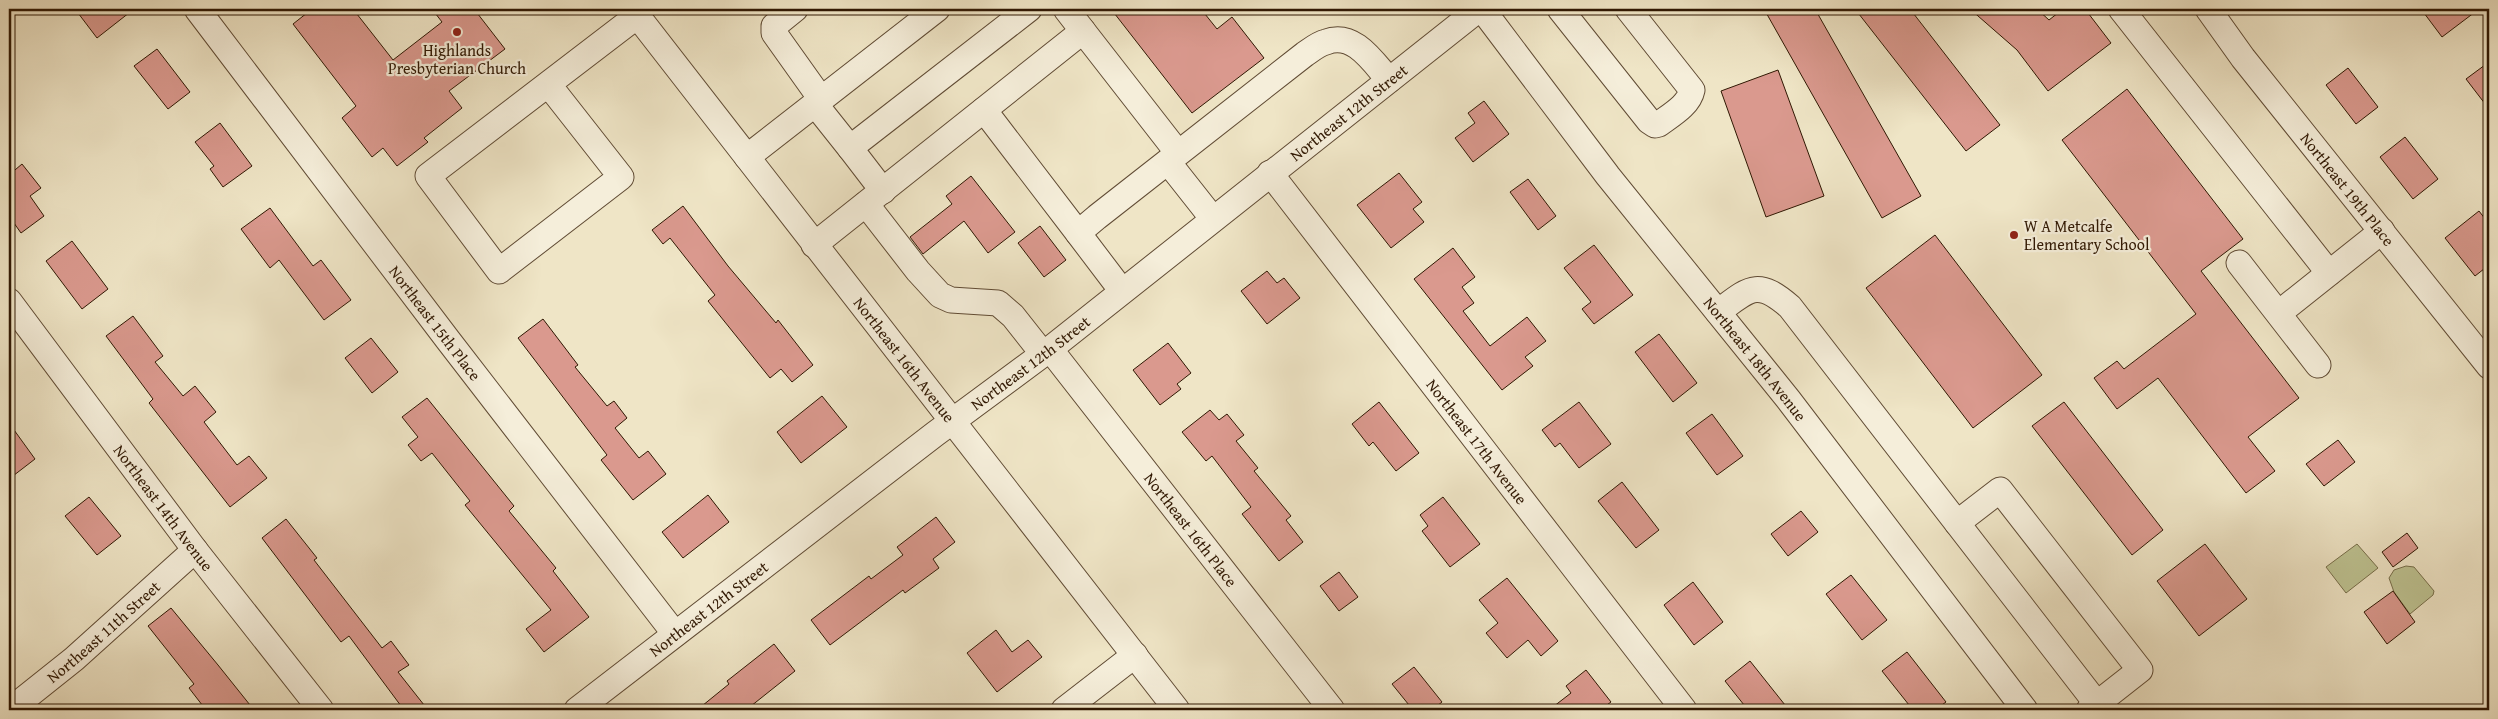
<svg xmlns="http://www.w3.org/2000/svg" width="2498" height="719" viewBox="0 0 2498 719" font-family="'Gentium Book Plus',serif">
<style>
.green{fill:#bec392;stroke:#776e4a}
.building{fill:#da998e;stroke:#301803}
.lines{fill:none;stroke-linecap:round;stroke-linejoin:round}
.minor-casing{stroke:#604b34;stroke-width:27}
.minor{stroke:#f5eeda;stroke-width:25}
.poi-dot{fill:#8f2418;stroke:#f5eeda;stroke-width:2}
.labels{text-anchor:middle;stroke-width:4.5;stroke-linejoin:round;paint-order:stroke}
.poi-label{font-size:16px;fill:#301803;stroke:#f5eeda}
.street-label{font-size:16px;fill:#301803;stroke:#f5eeda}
</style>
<rect width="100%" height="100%" fill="#efe5c6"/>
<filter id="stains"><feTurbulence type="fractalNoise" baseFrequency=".004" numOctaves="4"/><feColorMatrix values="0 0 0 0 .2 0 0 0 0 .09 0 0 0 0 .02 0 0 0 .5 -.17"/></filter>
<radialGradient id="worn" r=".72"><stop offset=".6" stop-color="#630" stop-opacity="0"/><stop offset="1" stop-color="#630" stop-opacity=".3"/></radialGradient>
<g class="green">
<polygon points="2357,544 2378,568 2346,593 2326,567"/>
<polygon points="2406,566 2414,567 2434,591 2433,595 2410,614 2394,592 2389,578 2394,570"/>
</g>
<g class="building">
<polygon points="75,9 134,9 97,38"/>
<polygon points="312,9 353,9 393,60 442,22 432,9 474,9 505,49 449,91 462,108 424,138 428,142 397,166 383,148 372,157 342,118 356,106 293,24"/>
<polygon points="1111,9 1201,9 1217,29 1232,17 1264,58 1192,113"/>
<polygon points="1764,9 1815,9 1921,196 1882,218"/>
<polygon points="1855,9 1910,9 2000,125 1966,151"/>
<polygon points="1970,9 2037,9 2049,20 2063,9 2085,9 2111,43 2048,91 2017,50"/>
<polygon points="2421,9 2479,9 2442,37"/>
<polygon points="157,49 190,92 168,109 134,66"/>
<polygon points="2489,62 2489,109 2466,79"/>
<polygon points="2348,68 2378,107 2356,124 2326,85"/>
<polygon points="1778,70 1824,196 1766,217 1721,91"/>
<polygon points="2127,89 2243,239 2201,271 2299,398 2248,437 2275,471 2246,493 2158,378 2117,409 2094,378 2117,361 2124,369 2196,314 2062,140"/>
<polygon points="1484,101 1509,134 1473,162 1455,138 1475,123 1468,113"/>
<polygon points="220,123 252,166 223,187 210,169 214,166 195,142"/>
<polygon points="2405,137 2438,179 2413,199 2380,157"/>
<polygon points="22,164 41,188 30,196 44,216 21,233 9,216 9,175"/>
<polygon points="1399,173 1422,202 1413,209 1424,222 1391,248 1357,205"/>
<polygon points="971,176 1015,232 988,253 964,221 923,254 910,237 952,204 946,196"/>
<polygon points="1528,179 1556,216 1538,230 1510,192"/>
<polygon points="683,206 728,266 776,323 778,320 813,365 792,382 781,369 770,378 708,301 715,295 670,238 663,244 652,230"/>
<polygon points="270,208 313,266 321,260 351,300 324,320 279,260 270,268 241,229"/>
<polygon points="2479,211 2489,224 2489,265 2475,276 2445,238"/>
<polygon points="1040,226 1066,260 1044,277 1018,243"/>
<polygon points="1935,235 2042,375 1973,428 1866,288"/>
<polygon points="72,241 108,289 82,309 46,261"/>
<polygon points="1594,245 1633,295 1594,324 1582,309 1591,302 1564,268"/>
<polygon points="1453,248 1475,277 1462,287 1474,303 1463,311 1490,346 1527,317 1546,341 1525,357 1533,366 1502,390 1414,279"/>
<polygon points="1267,271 1277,283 1284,278 1300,298 1267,324 1241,291"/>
<polygon points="133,316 163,356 155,362 183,396 195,386 216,412 204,422 237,465 249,456 267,478 230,507 149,403 153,399 106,336"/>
<polygon points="543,319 578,365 575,367 607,406 614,401 627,418 615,428 639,458 648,451 666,474 633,500 601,460 607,455 518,338"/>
<polygon points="1659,334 1697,383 1673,402 1635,352"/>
<polygon points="371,338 398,372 372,393 345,358"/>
<polygon points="1168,343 1191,373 1177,384 1181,389 1160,405 1133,370"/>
<polygon points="822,396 847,427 801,463 777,432"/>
<polygon points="427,398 514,506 509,511 556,568 553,571 589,617 544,652 526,629 551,610 465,505 470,501 432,453 421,461 408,445 418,437 402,417"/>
<polygon points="1379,402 1419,453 1396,471 1373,442 1369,446 1352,424"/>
<polygon points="1579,402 1611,444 1579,468 1560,443 1555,447 1542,430"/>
<polygon points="2064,402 2163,530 2132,555 2032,426"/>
<polygon points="1210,410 1219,420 1227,414 1244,435 1236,441 1258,468 1254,471 1291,516 1286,520 1303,542 1279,561 1242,514 1251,507 1212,456 1206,461 1182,432"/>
<polygon points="1712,414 1743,456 1717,475 1686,433"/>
<polygon points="9,423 35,459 9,479"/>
<polygon points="2338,440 2355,462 2324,486 2306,464"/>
<polygon points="1622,482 1659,530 1636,548 1598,501"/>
<polygon points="708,495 729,522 683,558 662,532"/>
<polygon points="89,497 121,536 97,555 65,516"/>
<polygon points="1443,497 1480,544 1450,567 1422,531 1428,526 1420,515"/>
<polygon points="1801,511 1818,532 1788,556 1771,534"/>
<polygon points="936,517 955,542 933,559 939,568 905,593 903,590 830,645 811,620 869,576 871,579 903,555 897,547"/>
<polygon points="286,519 317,558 314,560 382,648 391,641 409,665 398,672 428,710 404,710 349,636 341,642 262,538"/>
<polygon points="2407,533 2418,548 2393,567 2382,552"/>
<polygon points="2205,544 2247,599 2199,636 2157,581"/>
<polygon points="1339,572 1358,597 1339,611 1320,586"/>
<polygon points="1851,575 1887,620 1862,640 1826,594"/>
<polygon points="1507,578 1558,641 1541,656 1528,640 1507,658 1486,633 1498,623 1479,600"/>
<polygon points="1693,582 1723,622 1694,645 1664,605"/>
<polygon points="2393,591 2415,622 2387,644 2364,612"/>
<polygon points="171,608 218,665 254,710 206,710 189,688 194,684 148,626"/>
<polygon points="996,630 1012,652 1028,640 1042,657 997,692 967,653"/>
<polygon points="774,644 795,671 746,710 697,710 729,684 727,681"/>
<polygon points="1907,652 1946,702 1935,710 1913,710 1882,671"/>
<polygon points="1750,661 1789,710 1748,710 1725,681"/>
<polygon points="1414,667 1442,702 1432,710 1413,710 1392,684"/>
<polygon points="1586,670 1611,702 1600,710 1549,710 1571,693 1566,686"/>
</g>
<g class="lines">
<defs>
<g id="minor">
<path id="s1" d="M197 9 448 340 675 634"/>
<path id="s2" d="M632 9 1177 710"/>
<polyline points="795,9 774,26 774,33 821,99"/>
<polyline points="1066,9 1083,31"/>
<path id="s3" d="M1482 9 1608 176 1788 399 2025 710"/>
<path d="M1560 9 1649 121 1655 125 1659 124C1671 115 1689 105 1692 90L1628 9"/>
<polyline points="2121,9 2329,273"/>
<path id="s4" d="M2208 9 2243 58 2489 366"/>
<polyline points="548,84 621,177 499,271 428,176 637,16"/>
<polyline points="815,104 850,148"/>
<polyline points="984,110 1078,233"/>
<polyline points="747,157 937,9"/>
<polyline points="1168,162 1213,219"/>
<path id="s5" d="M1270 173 1684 710"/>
<polyline points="883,191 850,148 1029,9"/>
<polyline points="866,204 918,271 940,295 951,300 998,303 1013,316 1043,354"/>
<polyline points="814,245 1083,31 1178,153"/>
<polyline points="2239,263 2318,365"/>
<path d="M1122 291 1078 233 1097 217 1305 54C1311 50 1318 44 1326 42 1354 31 1373 62 1389 80"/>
<path id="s6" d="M9 301 195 550 321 710"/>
<path d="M1718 312C1749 289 1757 278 1790 307L2097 704"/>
<polyline points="2279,313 2382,231"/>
<path id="s7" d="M1050 349 1332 710"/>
<polyline points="1957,523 2000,490 2140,670 2089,710"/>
<path id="s8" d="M10 710 74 659 195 550"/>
<path id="s9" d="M577 710 935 434 1050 349 1479 9"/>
<polyline points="1064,710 1135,655"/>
</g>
</defs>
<use href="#minor" class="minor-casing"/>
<use href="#minor" class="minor"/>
</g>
<g class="poi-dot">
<circle cx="457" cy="32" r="5"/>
<circle cx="2014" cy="235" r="5"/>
</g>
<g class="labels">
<g class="poi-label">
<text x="457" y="56">Highlands<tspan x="457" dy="18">Presbyterian Church</tspan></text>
<text x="2024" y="232" text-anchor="start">W A Metcalfe<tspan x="2024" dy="18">Elementary School</tspan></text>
</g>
<g class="street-label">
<text dy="6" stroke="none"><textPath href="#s9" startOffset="976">Northeast 12th Street</textPath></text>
<text dy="6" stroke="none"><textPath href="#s4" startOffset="228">Northeast 19th Place</textPath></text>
<text dy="6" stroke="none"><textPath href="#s1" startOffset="394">Northeast 15th Place</textPath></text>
<text dy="6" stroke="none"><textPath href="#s3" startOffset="444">Northeast 18th Avenue</textPath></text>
<text dy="6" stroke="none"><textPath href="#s2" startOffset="444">Northeast 16th Avenue</textPath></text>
<text dy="6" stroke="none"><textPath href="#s9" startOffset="571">Northeast 12th Street</textPath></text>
<text dy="6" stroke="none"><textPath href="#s5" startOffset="339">Northeast 17th Avenue</textPath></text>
<text dy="6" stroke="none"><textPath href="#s6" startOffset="258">Northeast 14th Avenue</textPath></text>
<text dy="6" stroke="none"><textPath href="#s7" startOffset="229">Northeast 16th Place</textPath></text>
<text dy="6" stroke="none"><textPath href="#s9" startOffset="166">Northeast 12th Street</textPath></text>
<text dy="6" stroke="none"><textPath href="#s8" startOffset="122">Northeast 11th Street</textPath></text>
</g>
</g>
<rect width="2498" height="719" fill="none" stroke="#efe5c6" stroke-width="30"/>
<rect x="10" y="10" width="2478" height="699" fill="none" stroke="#301803" stroke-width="2.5"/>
<rect x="15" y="15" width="2468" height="689" fill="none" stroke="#301803"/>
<rect width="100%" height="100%" filter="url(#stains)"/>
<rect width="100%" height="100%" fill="url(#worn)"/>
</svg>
